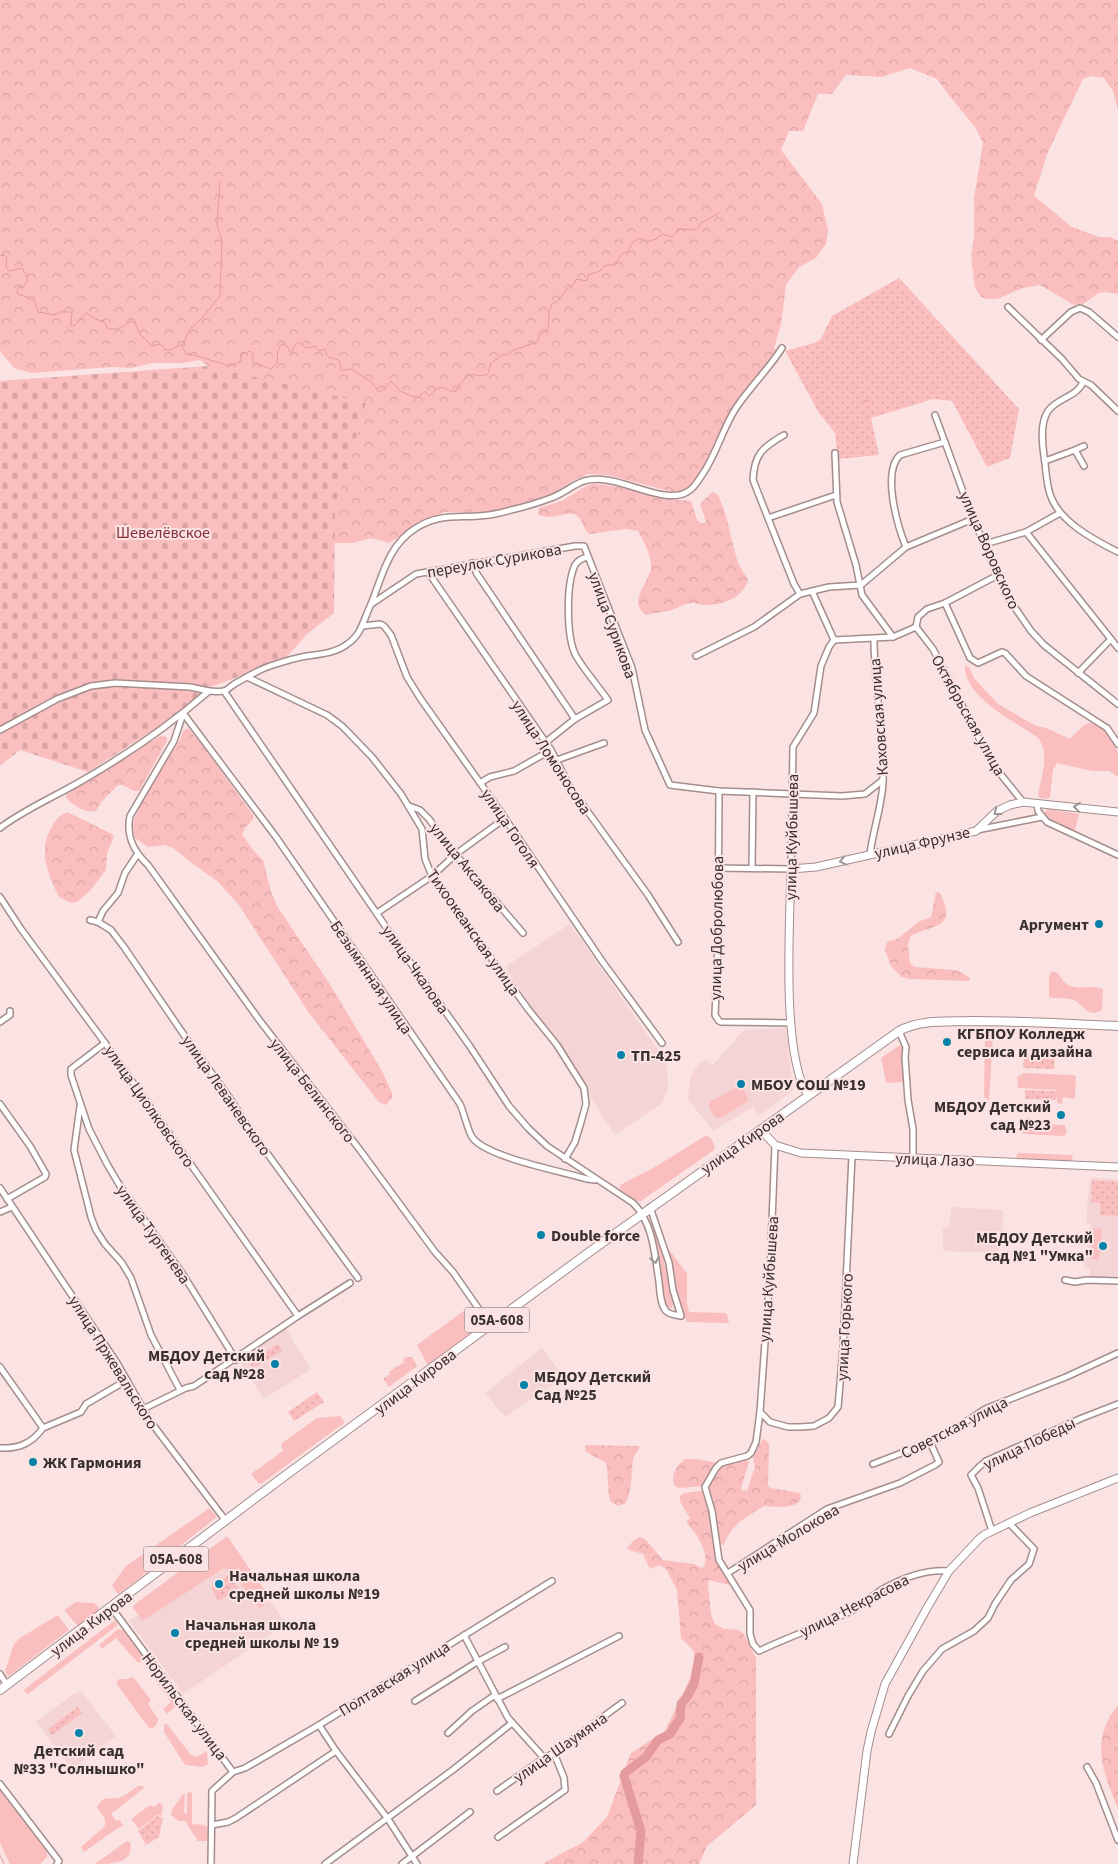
<svg xmlns="http://www.w3.org/2000/svg" width="1118" height="1864" viewBox="0 0 1118 1864" font-family="'Source Sans 3',sans-serif">
<style>
.built{fill:#f5d4d5}
.green{fill:#fbbebf}
.forest{fill:url(#forest-crowns)}
.cemetery{fill:url(#cemetery-stones)}
.park{fill:url(#park-dots)}
.lines{fill:none;stroke-linecap:round;stroke-linejoin:round}
.stream{stroke:#e49b9d;stroke-width:1}
.river{stroke:#e49b9d;stroke-width:9}
.street-casing{stroke:#a38d8d;stroke-width:8}
.secondary-casing{stroke:#a38d8d;stroke-width:9}
.primary-casing{stroke:#a38d8d;stroke-width:10}
.street{stroke:#fff;stroke-width:5}
.secondary{stroke:#fff;stroke-width:7}
.primary{stroke:#fff;stroke-width:8}
.oneway{stroke:#9c9797}
.poi-dot{fill:#0681a7;stroke:#fbe3e3;stroke-width:2}
.labels{text-anchor:middle;stroke-width:4;stroke-linejoin:round;paint-order:stroke}
.shield{fill:#fbe3e3;stroke:#726565;stroke-width:1}
.shield-label{font-size:15px;font-weight:bold;fill:#382f2f}
.park-label{font-size:16px;fill:#842e37;stroke:#fbe3e3}
.street-label{font-size:16px;fill:#382f2f;stroke:#fbe3e3}
.poi-label{font-size:16px;font-weight:bold;fill:#382f2f;stroke:#fbe3e3;text-anchor:start}
</style>
<defs>
<pattern id="forest-crowns" width="20" height="18" patternUnits="userSpaceOnUse" patternTransform="scale(1.25)"><rect width="20" height="18" fill="#fbbebf"/><path d="M2 6a3 3 0 1 1 6 0M12 15a3 3 0 1 1 6 0" fill="none" stroke="#d8a4a4"/></pattern>
<pattern id="cemetery-stones" width="16" height="16" patternUnits="userSpaceOnUse" patternTransform="scale(1.25)"><rect width="16" height="16" fill="#fbbebf"/><path d="M2 7V4a2 2 0 0 1 4 0v3zM10 15v-3a2 2 0 0 1 4 0v3z" fill="#d8a4a4"/></pattern>
<pattern id="park-dots" width="8" height="8" patternUnits="userSpaceOnUse" patternTransform="scale(1.25)"><rect width="8" height="8" fill="#fbbebf"/><path d="M2 2h.1M6 6h.1" fill="none" stroke="#d8a4a4" stroke-width="1.8" stroke-linecap="round"/></pattern>
</defs>
<rect width="100%" height="100%" fill="#fbe3e3"/>
<g class="built">
<polygon points="570,924 667,1063 668,1088 662,1103 615,1135 505,967"/>
<polygon points="786,1028 793,1090 760,1115 758,1115 753,1107 713,1131 688,1099 690,1077 700,1062 707,1060 712,1066 744,1030"/>
<polygon points="1090,1178 1118,1179 1118,1278 1090,1277 1090,1269 1084,1267 1091,1224 1086,1222"/>
<polygon points="952,1207 1003,1210 1002,1243 997,1253 943,1251 943,1228 949,1227"/>
<polygon points="286,1329 311,1369 264,1399 238,1359"/>
<polygon points="542,1348 564,1377 505,1417 485,1393"/>
<polygon points="232,1547 286,1624 183,1694 129,1621"/>
<polygon points="81,1691 116,1736 72,1769 36,1722 75,1693"/>
</g>
<g class="green">
<path d="M965 665 969 667 974 678 998 704 1036 726 1046 728 1068 738H1071C1075 734 1081 727 1086 724 1099 718 1116 743 1118 754 1118 761 1118 770 1118 777L1109 771H1092L1057 763 1053 770 1050 798 1045 799 1040 798 1038 795C1041 777 1051 751 1037 737 1014 721 963 697 965 665Z"/>
<polygon points="1048,809 1079,814 1075,830 1073,831 1045,819 1044,814"/>
<path d="M1051 971 1058 973C1071 997 1083 982 1103 989L1102 1010C1086 1020 1083 1001 1070 999 1063 998 1056 999 1049 997V978Z"/>
<polygon points="989,1034 993,1036 989,1100 984,1097 985,1038"/>
<polygon points="900,1045 902,1046 903,1049 904,1082 888,1083 886,1082 881,1058"/>
<polygon points="1024,1073 1074,1075 1076,1077 1075,1099 1063,1097 1062,1104 1057,1103 1056,1090 1018,1088 1017,1077"/>
<polygon points="738,1086 742,1087 748,1098 747,1102 720,1118 715,1117 709,1107 710,1102"/>
<polygon points="1023,1123 1065,1125 1067,1133 1064,1136 1024,1134 1021,1131"/>
<path d="M705 1136C711 1136 716 1144 714 1150L641 1201H636L620 1189V1185L655 1167Z"/>
<polygon points="1018,1153 1072,1155 1073,1157 1071,1162 1020,1160 1016,1157"/>
<polygon points="1094,1228 1102,1229 1099,1258 1097,1260 1091,1259"/>
<polygon points="652,1229 654,1229 659,1237 673,1305 671,1309 667,1306 663,1294"/>
<polygon points="669,1250 687,1273 687,1304 689,1312 726,1313 729,1320 728,1323 687,1322 677,1301 667,1251"/>
<polygon points="469,1307 482,1326 430,1365 427,1364 417,1345"/>
<polygon points="340,1416 344,1421 344,1423 261,1484 258,1483 251,1474 283,1451 281,1444 317,1418"/>
<polygon points="208,1509 210,1509 217,1517 119,1594 117,1593 112,1585 126,1566"/>
<polygon points="227,1536 266,1592 264,1606 259,1608 231,1570 224,1568 144,1620 142,1620 133,1608 134,1605"/>
<polygon points="76,1602 94,1603 99,1608 98,1611 78,1626 64,1610"/>
<polygon points="58,1615 69,1630 9,1676 7,1675 5,1671 14,1644 20,1638"/>
<polygon points="115,1620 118,1625 28,1694 24,1691 25,1689"/>
<polygon points="118,1629 123,1630 143,1657 143,1660 138,1663 116,1638 102,1649 99,1645"/>
<polygon points="147,1663 161,1679 179,1704 167,1714 163,1709 171,1702 145,1666"/>
<path d="M133 1677 151 1700 148 1704 158 1719C157 1724 155 1729 149 1728L116 1683 119 1679H127Z"/>
<polygon points="166,1723 191,1755 197,1757 207,1751 208,1764 202,1767 185,1765 164,1732 164,1725"/>
<path d="M138 1786H143L144 1788 111 1814 116 1821 120 1820 123 1826 115 1830 84 1852 81 1847 105 1826V1819L97 1807C105 1793 110 1801 121 1797 127 1795 133 1789 138 1786Z"/>
<polygon points="0,1789 47,1852 47,1857 40,1864 10,1864 0,1843"/>
<polygon points="192,1792 192,1824 204,1825 209,1828 209,1839 206,1841 198,1841 185,1821 179,1821 171,1815 172,1810 182,1795 185,1794 184,1813 187,1813 187,1793"/>
<polygon points="160,1802 163,1807 161,1816 157,1815 139,1829 131,1819 150,1805 154,1807"/>
<path d="M127 1841 130 1842C135 1864 111 1864 95 1864Z"/>
</g>
<g class="forest">
<polygon points="0,0 1118,0 1118,110 1113,91 1104,78 1092,76 1083,79 1047,154 1034,196 1072,227 1099,237 1110,237 1118,241 1118,294 1105,292 1099,293 1083,304 1074,305 1040,285 1023,288 997,299 987,299 981,297 975,288 971,256 974,236 974,198 983,143 975,127 951,98 937,79 910,68 881,77 846,75 832,94 818,94 803,131 789,131 781,150 822,204 828,230 826,244 816,258 799,267 786,285 781,325 774,348 778,352 743,395 707,463 692,485 686,490 673,492 607,475 588,474 574,480 551,495 511,507 486,513 445,512 425,520 389,543 371,538 353,543 335,543 320,517 217,373 200,360 183,363 153,363 131,368 111,367 32,373 14,368 0,351"/>
<path d="M593 484C626 485 657 499 691 501L697 520 702 524 706 522 700 504 712 492 717 494C728 513 730 538 737 559 739 566 744 573 748 580 744 597 723 605 707 605 701 605 696 603 691 603 682 604 676 609 669 611 661 613 654 612 646 615 627 601 648 584 651 569 652 556 644 542 638 531L625 529 589 534C583 529 583 519 576 515 566 509 552 523 538 514L539 508 562 501 586 486Z"/>
<path d="M188 728 203 746 253 815V819L245 828 242 835 254 851 263 860 271 892 277 906 331 986 382 1071 392 1093V1098L386 1105 379 1102 309 1013 239 905 217 881 189 861 173 848 165 845 148 847 135 838C134 834 133 830 133 826 135 806 168 759 180 740L183 731Z"/>
<path d="M160 736 166 737 167 741 139 791C130 792 127 784 118 785L102 801 96 811C85 814 74 805 66 798L67 794 127 755Z"/>
<path d="M67 812 112 834 114 837 107 853 106 870 90 891 77 902 71 903 59 897C49 877 39 853 49 832 55 822 56 817 67 812Z"/>
<path d="M936 892H939C959 928 934 924 911 936L908 944 910 963 915 967 954 970 961 972 970 978 969 981 911 979 901 977 891 966 885 950 887 942 897 939 920 921 931 917Z"/>
<polygon points="406,1357 412,1357 417,1366 389,1387 383,1379 390,1374 389,1372 404,1362 403,1359"/>
<path d="M765 1439 769 1444 768 1486 771 1488 799 1493 801 1495 800 1501C789 1510 776 1506 764 1506 748 1516 730 1525 724 1545H722L720 1543 715 1510 708 1486C719 1466 723 1463 746 1459L749 1462 741 1488 742 1490 747 1491 755 1467 753 1458 762 1440Z"/>
<path d="M586 1445 640 1446C639 1451 634 1454 633 1460 631 1475 632 1489 626 1503L618 1506 611 1502 609 1498 607 1467 605 1462 586 1452 585 1447Z"/>
<path d="M685 1459H696L719 1463 711 1470 703 1486 679 1488 674 1485C671 1473 676 1466 685 1459Z"/>
<path d="M702 1491C713 1504 713 1546 718 1564 720 1571 727 1576 730 1584L729 1585 709 1580 708 1584 711 1614 715 1624 724 1629 738 1630 743 1633 756 1658V1805L707 1846 699 1864H542L583 1842 607 1817 631 1753 665 1731 693 1672 696 1663 693 1650 681 1638 677 1590 666 1569 660 1565 650 1569 643 1554 629 1550 627 1548 633 1541 640 1537 645 1539 663 1560 694 1564 702 1568 704 1566C710 1552 696 1534 687 1523V1521L690 1518C675 1495 674 1493 702 1491Z"/>
<path d="M1118 1705V1809C1103 1771 1089 1741 1118 1705Z"/>
</g>
<polygon class="cemetery" points="208,366 366,403 335,510 334,613 307,634 284,660 205,689 190,704 164,723 88,772 20,750 0,766 0,381"/>
<g class="park">
<polygon points="899,278 1019,409 1010,458 987,467 952,401 933,399 871,418 879,455 838,459 835,433 819,413 785,351 814,343 821,339 832,316"/>
<polygon points="1024,1055 1055,1056 1054,1069 1023,1068"/>
<polygon points="1025,1090 1056,1091 1056,1100 1025,1099"/>
<polygon points="1092,1180 1118,1182 1118,1216 1100,1215 1100,1203 1091,1202"/>
<polygon points="278,1344 282,1351 253,1368 249,1362"/>
<polygon points="317,1392 324,1402 294,1421 288,1412"/>
<polygon points="229,1575 238,1588 219,1601 211,1588"/>
<polygon points="78,1707 82,1713 52,1735 48,1729"/>
<polygon points="157,1816 163,1818 159,1837 146,1845 138,1831"/>
</g>
<g class="lines">
<g class="stream">
<path d="M0 256 4 255 7 258 6 267 9 271 22 268 27 276V281L23 287 18 288 17 292 18 294 34 300 38 312 54 315 60 312H72L71 326H74L86 313 95 319 105 322 107 328C117 332 124 325 132 321L135 323 139 333 152 346 159 344 163 346 165 350C173 351 175 346 182 345L186 354 194 355 230 366 240 362 242 354 250 351 253 354V362L271 369 277 363C278 355 276 350 282 344L287 346 290 352H292L295 345 298 342 307 348 315 346 319 351 325 349C328 361 330 357 339 360L341 370 352 369 371 382 379 392 382 391 391 381 400 391 414 397H419L424 391 429 396 437 389 442 387 452 392 456 391C457 387 460 385 463 381 472 368 478 380 488 374L491 363 502 355H507L514 350 537 342 540 334 548 330 549 312 552 304C562 300 564 289 574 284L576 279 587 281 588 275 600 271 604 266 615 264 622 254 628 251 633 242 640 238 647 242 656 239 662 234 672 237 678 229 697 230 701 223 719 213"/>
<polyline points="182,345 190,329 201,319 220,296 222,241 217,224 220,182"/>
<polyline points="864,401 869,401"/>
<polyline points="0,1855 4,1864"/>
</g>
<polyline class="river" points="638,1864 641,1831 624,1776 625,1773 646,1757 658,1740 670,1734 680,1718 681,1704 687,1697 694,1684 699,1657"/>
<defs>
<g id="street">
<polyline points="1008,307 1062,359 1079,379 1091,385 1118,411"/>
<polyline points="1041,340 1071,312 1080,308 1089,312 1118,337"/>
<path d="M1083 382C1077 397 1057 398 1048 411 1040 423 1042 442 1044 456 1046 468 1046 482 1050 494 1058 521 1094 540 1118 552"/>
<polyline points="935,415 973,519 1009,599 1031,631 1044,645 1118,704"/>
<path d="M784 435C763 447 754 454 753 480L794 584 800 594"/>
<polyline points="1075,450 1084,446"/>
<polyline points="835,453 837,502 856,565 862,595 893,637"/>
<polyline points="1045,461 1075,450 1084,466"/>
<polyline points="768,518 836,495"/>
<polyline points="1026,532 1118,648"/>
<polyline points="985,544 1026,532 1060,513"/>
<path d="M906 547C897 525 882 472 900 455L945 442"/>
<polyline points="472,563 477,574 575,719"/>
<polyline points="428,572 551,750 570,787 648,895 678,942"/>
<polyline points="373,603 416,574 575,546 584,546 632,668 645,730 670,785 719,791 842,796 865,794 883,780"/>
<polyline points="945,603 970,658 978,663 1002,652 1005,653 1026,676 1107,728 1118,744"/>
<polyline points="363,626 380,624 384,626 391,635 407,677 420,698 500,811 602,961 662,1043"/>
<polyline points="916,627 933,649 982,744 1002,776 1023,802"/>
<polyline points="916,627 918,617 927,609 945,603 998,575"/>
<polyline points="834,640 893,637 916,627"/>
<polyline points="696,656 754,627 800,594 829,587 861,585 906,547 973,519"/>
<polyline points="1078,673 1111,639"/>
<polyline points="247,677 327,715 342,726 372,757 401,794 422,829 425,859 432,876 528,1009 557,1045 584,1088 586,1104 581,1122 575,1142 565,1159"/>
<path d="M224 691 410 962 469 1045 509 1106 528 1128 547 1146 633 1203C653 1222 655 1256 659 1282 660 1291 660 1304 666 1311 670 1315 676 1315 681 1316L673 1290 669 1263 650 1207"/>
<path d="M183 713 276 837 460 1104C464 1113 468 1131 472 1137 485 1157 561 1171 587 1179L595 1180"/>
<path d="M183 714 174 741 130 816C126 836 133 851 148 865L260 1021 360 1150 435 1252 453 1272 490 1325"/>
<polyline points="0,730 57,699 91,686 115,683 190,687 209,691"/>
<path d="M546 742 575 719 608 700C598 686 585 671 576 656 566 637 566 584 575 565 578 560 583 558 588 557"/>
<polyline points="557,760 604,743"/>
<polyline points="480,783 490,777 514,771 551,750"/>
<polyline points="719,791 718,945 715,1015 719,1021 721,1022 791,1023"/>
<polyline points="1037,804 1038,811 1047,822 1118,855"/>
<polyline points="409,806 420,810 429,819 450,848 523,933"/>
<path d="M0 828C23 810 58 795 83 780 128 754 170 725 209 691 213 691 219 692 224 691 228 690 232 685 236 683 247 677 258 670 270 666 282 662 294 658 307 656 320 654 335 653 346 645 360 636 362 625 368 611 381 583 386 546 416 528 441 512 462 519 489 515 496 514 504 512 511 510 524 507 538 503 551 498 574 489 578 476 606 480 628 482 667 504 687 492 695 488 699 479 704 472 717 452 723 428 736 408 750 387 768 370 782 348"/>
<polyline points="977,830 1042,817"/>
<path d="M870 854C873 830 882 806 883 782 884 734 874 686 874 639"/>
<polyline points="718,868 791,869 793,747 814,713 821,666 829,647 834,640 812,591"/>
<polyline points="752,868 753,792"/>
<polyline points="0,897 21,929 105,1043 298,1316"/>
<polyline points="377,913 432,876 456,854 504,819"/>
<polyline points="90,920 98,922 111,930 124,947 184,1035 229,1097 248,1127 358,1278"/>
<polyline points="98,922 103,911 118,893 125,873 137,855"/>
<polyline points="0,1022 10,1015 10,1011"/>
<polyline points="899,1031 906,1047 905,1057 908,1100 913,1129 913,1159"/>
<polyline points="105,1043 71,1069 71,1075 89,1129 107,1164 120,1186 184,1276 236,1360"/>
<polyline points="0,1104 30,1146 46,1174 45,1177 7,1199"/>
<polyline points="80,1106 74,1150 91,1217 96,1230 105,1244 122,1263 131,1278 151,1335 180,1390"/>
<path d="M775 1145 770 1272 760 1412 756 1442 751 1453 747 1456 721 1463 716 1468 705 1487 712 1511 719 1560 750 1610V1634L753 1644 759 1651C790 1636 824 1625 855 1609 865 1603 873 1595 883 1589 904 1577 925 1569 949 1571"/>
<polyline points="0,1188 117,1363 150,1421 226,1521"/>
<polyline points="0,1212 12,1207"/>
<polyline points="1065,1280 1075,1282 1087,1280 1118,1281"/>
<polyline points="0,1367 43,1428 81,1412 86,1404 127,1380"/>
<polyline points="143,1409 186,1388 194,1386 298,1316 350,1283"/>
<polyline points="760,1412 770,1422 788,1427 800,1427 814,1426 829,1418 838,1407 843,1348 852,1156"/>
<path d="M0 1448C19 1449 32 1443 43 1428"/>
<polyline points="873,1464 930,1442 947,1434 985,1409 1066,1377 1118,1353"/>
<polyline points="992,1531 978,1488 971,1475 979,1467 986,1461 1082,1418 1118,1404"/>
<polyline points="728,1573 827,1509 900,1483 935,1465 939,1462 930,1442"/>
<polyline points="111,1607 233,1772 212,1791 211,1864"/>
<polyline points="464,1635 508,1718 544,1758"/>
<polyline points="0,1674 7,1685"/>
<polyline points="497,1699 619,1636"/>
<polyline points="415,1701 477,1662 505,1647"/>
<polyline points="319,1725 336,1751 388,1819 417,1864"/>
<polyline points="448,1733 472,1711 495,1695"/>
<polyline points="889,1734 908,1696 923,1671 942,1649 974,1631 988,1618 995,1604 1011,1580 1029,1564 1034,1549 1009,1523"/>
<polyline points="1087,1767 1096,1783 1118,1840"/>
<polyline points="233,1772 245,1768 319,1725 552,1581"/>
<polyline points="0,1784 59,1861 57,1864"/>
<polyline points="497,1791 544,1758 554,1753 622,1703"/>
<polyline points="212,1825 228,1822 236,1818 336,1751"/>
<polyline points="498,1837 565,1790 564,1778 554,1753"/>
<polyline points="325,1864 454,1769 512,1723"/>
<polyline points="402,1864 470,1812"/>
</g>
<g id="secondary">
<path d="M808 1095C781 1055 790 921 791 869L816 867 976 831 997 811 1010 805 1023 802 1118 812"/>
<polyline points="761,1130 775,1145 801,1153 1118,1167"/>
<polyline points="853,1864 867,1751 871,1732 885,1684 927,1608 949,1571 979,1539 984,1535 1030,1513 1118,1478"/>
</g>
<path id="primary" d="M0 1690 286 1475 588 1253 899 1031C921 1019 948 1022 971 1021 1020 1021 1069 1024 1118 1026"/>
</defs>
<use href="#street" class="street-casing"/>
<use href="#secondary" class="secondary-casing"/>
<use href="#primary" class="primary-casing"/>
<use href="#street" class="street"/>
<use href="#secondary" class="secondary"/>
<use href="#primary" class="primary"/>
</g>
<defs><path id="oneway-chevron" d="M-2-3.5L2.5 0L-2 3.5" fill="none" stroke-width="1.6" stroke-linecap="round" stroke-linejoin="round" transform="scale(1.25)"/></defs>
<g class="oneway">
<use href="#oneway-chevron" transform="translate(1077 807) rotate(-174)"/>
<use href="#oneway-chevron" transform="translate(997 812) rotate(143)"/>
<use href="#oneway-chevron" transform="translate(843 861) rotate(167)"/>
<use href="#oneway-chevron" transform="translate(655 1260) rotate(79)"/>
</g>
<g class="poi-dot">
<circle cx="1099" cy="924" r="5"/>
<circle cx="947" cy="1042" r="5"/>
<circle cx="621" cy="1055" r="5"/>
<circle cx="741" cy="1084" r="5"/>
<circle cx="1061" cy="1115" r="5"/>
<circle cx="541" cy="1235" r="5"/>
<circle cx="1103" cy="1246" r="5"/>
<circle cx="275" cy="1364" r="5"/>
<circle cx="524" cy="1385" r="5"/>
<circle cx="33" cy="1462" r="5"/>
<circle cx="219" cy="1584" r="5"/>
<circle cx="175" cy="1633" r="5"/>
<circle cx="79" cy="1733" r="5"/>
</g>
<g class="labels">
<g class="shield">
<rect x="464.5" y="1307.5" width="65" height="25" rx="4"/>
<rect x="143.5" y="1546.5" width="65" height="25" rx="4"/>
</g>
<g class="shield-label">
<text x="497" y="1325">05А-608</text>
<text x="176" y="1564">05А-608</text>
</g>
<g class="park-label">
<text x="163" y="538">Шевелёвское</text>
</g>
<g class="street-label">
<text transform="translate(990 550) rotate(66)" y="6">улица Воровского</text>
<text transform="translate(494 560) rotate(-10)" y="6">переулок Сурикова</text>
<text transform="translate(613 625) rotate(70)" y="6">улица Сурикова</text>
<text transform="translate(969 715) rotate(61)" y="6">Октябрьская улица</text>
<text transform="translate(878 717) rotate(-94)" y="6">Каховская улица</text>
<text transform="translate(552 757) rotate(57)" y="6">улица Ломоносова</text>
<text transform="translate(511 828) rotate(56)" y="6">улица Гоголя</text>
<text transform="translate(791 837) rotate(-89)" y="6">улица Куйбышева</text>
<text transform="translate(922 842) rotate(-13)" y="6">улица Фрунзе</text>
<text transform="translate(468 867) rotate(51)" y="6">улица Аксакова</text>
<text transform="translate(716 928) rotate(-89)" y="6">улица Добролюбова</text>
<text transform="translate(474 932) rotate(55)" y="6">Тихоокеанская улица</text>
<text transform="translate(416 969) rotate(55)" y="6">улица Чкалова</text>
<text transform="translate(372 977) rotate(56)" y="6">Безымянная улица</text>
<text transform="translate(313 1090) rotate(52)" y="6">улица Белинского</text>
<text transform="translate(227 1095) rotate(55)" y="6">улица Леваневского</text>
<text transform="translate(150 1106) rotate(55)" y="6">улица Циолковского</text>
<text transform="translate(742 1142) rotate(-35)" y="6">улица Кирова</text>
<text transform="translate(935 1159) rotate(2)" y="6">улица Лазо</text>
<text transform="translate(154 1234) rotate(55)" y="6">улица Тургенева</text>
<text transform="translate(768 1279) rotate(-86)" y="6">улица Куйбышева</text>
<text transform="translate(844 1327) rotate(-87)" y="6">улица Горького</text>
<text transform="translate(114 1362) rotate(58)" y="6">улица Пржевальского</text>
<text transform="translate(415 1381) rotate(-37)" y="6">улица Кирова</text>
<text transform="translate(954 1427) rotate(-27)" y="6">Советская улица</text>
<text transform="translate(1029 1443) rotate(-26)" y="6">улица Победы</text>
<text transform="translate(788 1537) rotate(-31)" y="6">улица Молокова</text>
<text transform="translate(854 1605) rotate(-27)" y="6">улица Некрасова</text>
<text transform="translate(91 1623) rotate(-37)" y="6">улица Кирова</text>
<text transform="translate(394 1678) rotate(-32)" y="6">Полтавская улица</text>
<text transform="translate(185 1706) rotate(53)" y="6">Норильская улица</text>
<text transform="translate(560 1747) rotate(-35)" y="6">улица Шаумяна</text>
</g>
<g class="poi-label">
<text x="1089" y="930" text-anchor="end">Аргумент</text>
<text x="957" y="1039">КГБПОУ Колледж<tspan x="957" dy="18">сервиса и дизайна</tspan></text>
<text x="631" y="1061">ТП-425</text>
<text x="751" y="1090">МБОУ СОШ №19</text>
<text x="1051" y="1112" text-anchor="end">МБДОУ Детский<tspan x="1051" dy="18">сад №23</tspan></text>
<text x="551" y="1241">Double force</text>
<text x="1093" y="1243" text-anchor="end">МБДОУ Детский<tspan x="1093" dy="18">сад №1 "Умка"</tspan></text>
<text x="265" y="1361" text-anchor="end">МБДОУ Детский<tspan x="265" dy="18">сад №28</tspan></text>
<text x="534" y="1382">МБДОУ Детский<tspan x="534" dy="18">Сад №25</tspan></text>
<text x="43" y="1468">ЖК Гармония</text>
<text x="229" y="1581">Начальная школа<tspan x="229" dy="18">средней школы №19</tspan></text>
<text x="185" y="1630">Начальная школа<tspan x="185" dy="18">средней школы № 19</tspan></text>
<text x="79" y="1756" text-anchor="middle">Детский сад<tspan x="79" dy="18">№33 "Солнышко"</tspan></text>
</g>
</g>
</svg>
